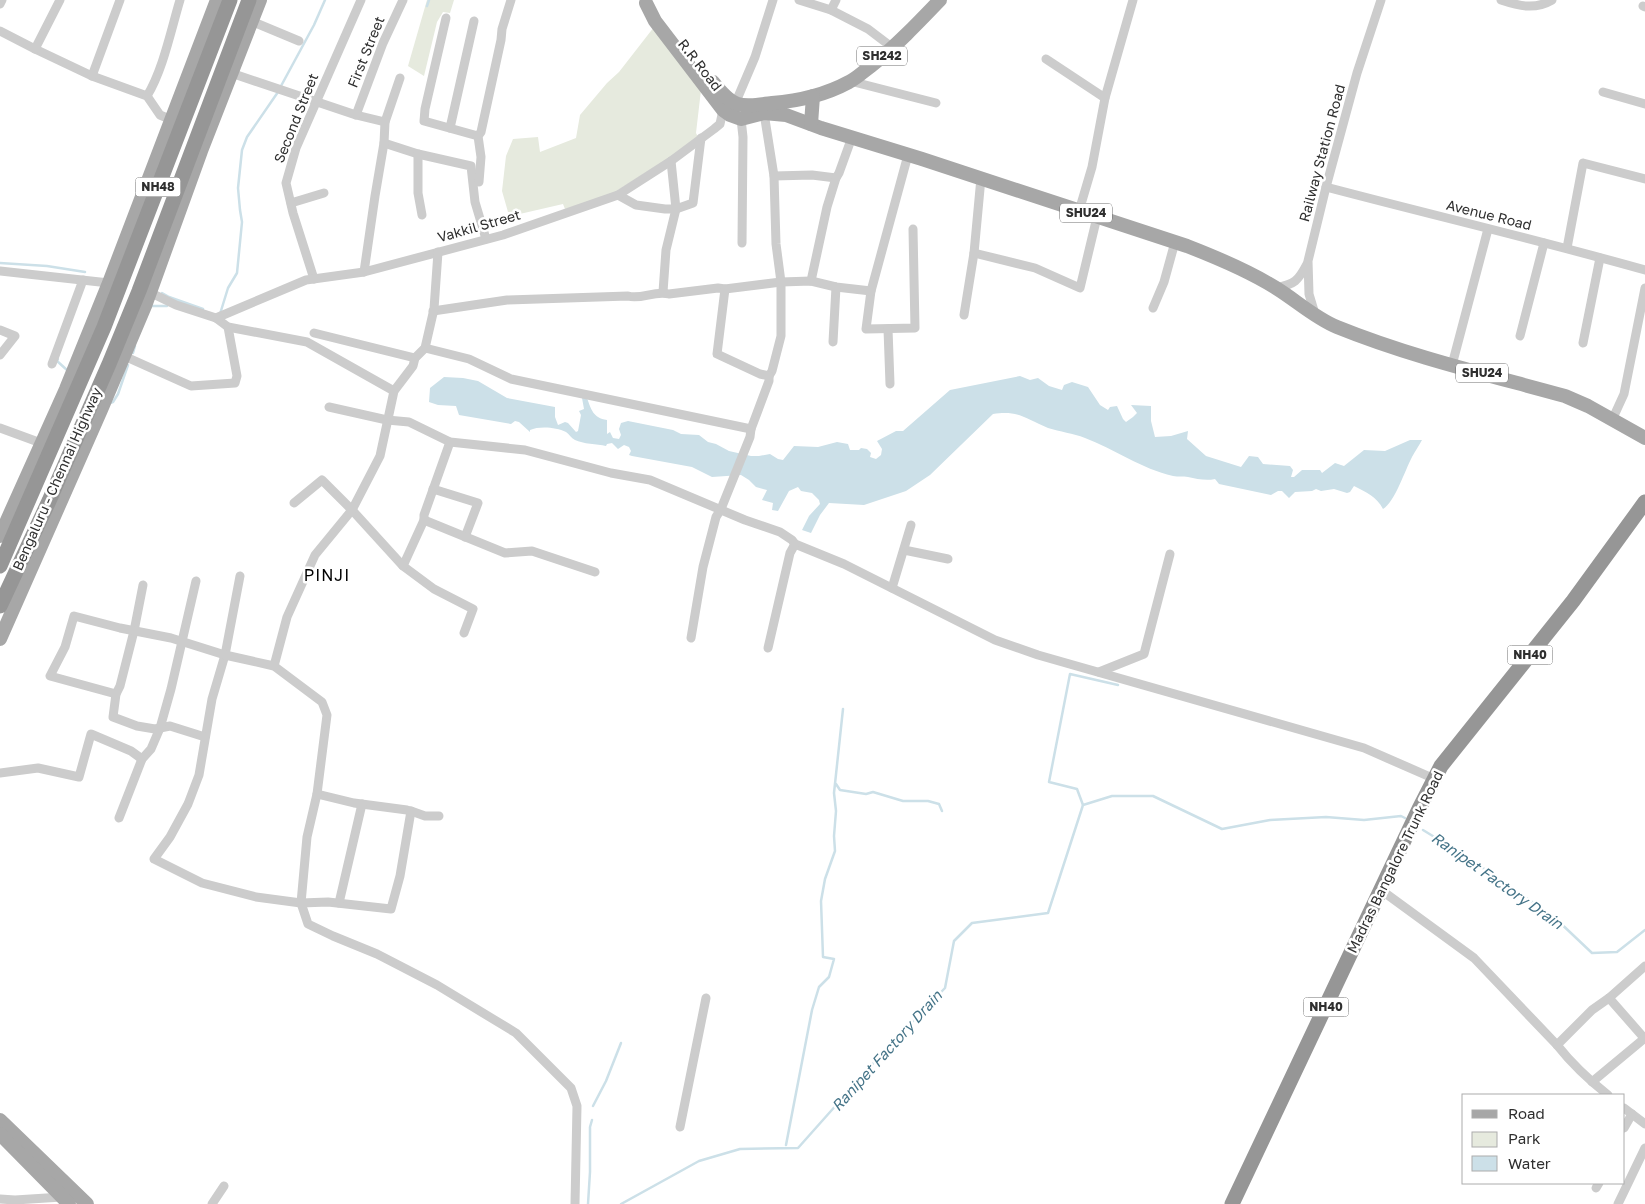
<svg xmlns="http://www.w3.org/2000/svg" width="1645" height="1204" viewBox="0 0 1645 1204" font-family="'Golos Text',sans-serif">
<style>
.green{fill:#e6eade}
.water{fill:#cce0e8}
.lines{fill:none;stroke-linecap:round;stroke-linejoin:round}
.stream{stroke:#cce0e8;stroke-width:2.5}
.street{stroke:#ccc;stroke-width:9}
.primary{stroke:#a7a7a7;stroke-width:14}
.highway{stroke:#969696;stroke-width:15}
.labels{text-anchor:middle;stroke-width:5;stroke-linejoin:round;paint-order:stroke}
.shield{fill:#fff;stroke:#6d6d6d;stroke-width:1}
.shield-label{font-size:12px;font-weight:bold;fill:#2f2f2f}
.street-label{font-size:14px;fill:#2f2f2f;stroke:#fff}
.water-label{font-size:15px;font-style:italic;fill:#457488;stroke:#fff}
.quarter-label{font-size:16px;letter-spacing:1px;fill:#000;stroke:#fff}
</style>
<rect width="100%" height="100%" fill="#fff"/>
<g class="green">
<polygon points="427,0 454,0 450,13 443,12 437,22 424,76 408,66"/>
<polygon points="654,27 701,90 696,133 699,139 607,197 565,209 563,204 511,216 510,212 508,212 502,191 506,156 513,139 538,137 540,152 576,138 580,115 607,83 619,72"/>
</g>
<path class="water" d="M1020 376 1030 380 1038 378 1049 386 1062 390 1064 385 1072 382 1088 387 1100 405 1108 410 1110 407 1117 406 1123 419 1126 422 1133 417 1137 413 1131 405 1151 406V421L1155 437 1171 436 1188 431 1187 439 1206 456 1241 467 1249 456 1258 457 1263 464 1290 466 1293 470 1291 477H1294L1302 470H1320L1322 473 1335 463 1344 466 1364 450 1385 451 1410 440H1422C1419 446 1415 451 1412 457 1405 470 1395 502 1383 509 1377 497 1366 492 1354 486L1350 492 1347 493 1334 489 1321 491 1316 489 1312 491 1295 492 1289 498 1282 491H1278L1271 495 1219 484 1215 479C1206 481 1197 479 1188 477 1183 476 1178 477 1173 476 1142 469 1114 449 1085 438 1073 433 1060 432 1048 428 1026 419 1019 410 993 414L930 475 906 491 864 505 829 503 820 515 811 533 802 530 809 516 820 504 819 500 812 493 801 491 798 487 789 491 778 511 772 510 773 503 762 500 767 490 756 487 749 480 741 475 712 477 692 467 632 456 629 455 631 451 629 447 624 445 618 449 612 443 607 444 606 446C597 444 583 444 575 440 571 438 569 434 566 432 556 427 539 426 530 430V432L519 422 515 421 511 424 459 415 456 406 438 405 429 402 430 388 444 377 463 378 478 381 507 398 555 407V417L558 425 565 422 568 423 576 432 578 431 581 415 579 411 584 409 582 398H587C591 409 593 418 607 420V434L610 432 613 438 619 439 621 435 619 429 621 423 628 421 673 430 681 434 699 435 708 442 716 444 729 451 751 456H759L770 454 778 459 783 460 794 446 818 447 837 442 848 444 850 450H859L861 448 867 449 871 453 870 457 876 459 881 455 882 449 877 441 896 431H903L950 390Z"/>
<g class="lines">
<g class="stream">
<polyline points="427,6 429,0"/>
<polyline points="281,86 314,25 325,0"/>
<polyline points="0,263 47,266 85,272"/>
<polyline points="162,293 169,297 203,309"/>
<polyline points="151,306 167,306"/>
<polyline points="220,314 228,288 237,273 242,222 240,210 238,188 242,150 247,137 278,92"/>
<polyline points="133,353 135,346"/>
<polyline points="58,359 57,361 67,370"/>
<polyline points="110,403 113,402 118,394 128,365"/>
<polyline points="836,784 840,790 866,794 873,792 903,801 928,801 939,804 942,811"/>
<polyline points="1083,805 1077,789 1049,782 1070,674 1118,685"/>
<polyline points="1423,830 1467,857 1554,917 1592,953 1617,952 1645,930"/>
<polyline points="593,1106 606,1081 621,1043"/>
<polyline points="786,1145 812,1010 819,987 829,977 834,959 823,957 821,901 825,879 835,851 834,836 836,811 834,793 843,709"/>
<polyline points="588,1204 590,1172 590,1127 592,1120"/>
<polyline points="621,1204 699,1161 740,1149 798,1148 887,1048 945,988 954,941 972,923 1048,913 1083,805 1112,796 1153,796 1222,829 1270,820 1326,817 1364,820 1401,816 1405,818"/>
</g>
<g class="street">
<polyline points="799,0 831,10 868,29 893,48"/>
<path d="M1501 0C1519 6 1535 10 1552 0"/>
<polyline points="0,4 2,0"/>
<polyline points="1643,6 1645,7"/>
<polyline points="831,10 836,0"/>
<polyline points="446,18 425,109 424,121 478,136"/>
<polyline points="251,21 299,41"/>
<polyline points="0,31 35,49 92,76 147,96 160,115 172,120"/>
<polyline points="35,49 60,0"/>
<polyline points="1046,59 1105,98"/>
<polyline points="231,73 356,115 385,122"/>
<polyline points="92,76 120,0"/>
<polyline points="850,81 936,103"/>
<polyline points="1603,92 1645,104"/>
<path d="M147 96C163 70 171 30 180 0"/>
<polyline points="735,104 755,57 773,0"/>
<polyline points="764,113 774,176 776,244 781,282 781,336 772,371 769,376"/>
<polyline points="356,115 383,43 403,0"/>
<polyline points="741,119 743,137 742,243"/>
<polyline points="450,128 474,21"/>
<polyline points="384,143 418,154 471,166 475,202 486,239"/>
<polyline points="418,154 418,193 422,215"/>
<polyline points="908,155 871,291 866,329 915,328 913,229"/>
<polyline points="774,176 812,175 836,178"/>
<polyline points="479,182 481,157 478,136 481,132 501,40 502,29 511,0"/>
<path d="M1326 187C1432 215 1539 240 1645 270"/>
<polyline points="618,195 636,205 665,209 676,209 693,203 701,138"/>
<polyline points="291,203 324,193"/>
<polyline points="1079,211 1092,167 1105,98 1133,0"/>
<polyline points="1567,248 1583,163 1645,179"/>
<polyline points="974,253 1035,268 1080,288 1097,217"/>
<polyline points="0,271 109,283"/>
<polyline points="364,272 375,196 384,143 385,122 400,78"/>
<polyline points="314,279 293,213 286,183 296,148 361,0"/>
<polyline points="811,281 827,207 836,178 839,173 852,137"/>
<path d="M1276 288C1295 284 1298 281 1307 264"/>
<polyline points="147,291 176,305 216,318 228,327 307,342 394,391"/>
<polyline points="663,292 666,250 676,209 671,161"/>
<polyline points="1153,308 1164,282 1175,242"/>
<path d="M433 311 507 300 628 296C641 300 655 290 669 294L718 288 725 289 781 282 811 281 836 287 871 291"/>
<polyline points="1315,314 1309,294 1308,261 1326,187 1357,73 1381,0"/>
<polyline points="964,315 974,253 981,178"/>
<polyline points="216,318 306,280 364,272 503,235 618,195 671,161 714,129 720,124 723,110"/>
<polyline points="888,329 890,384"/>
<polyline points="0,330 15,336 0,355"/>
<polyline points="314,333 415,358"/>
<polyline points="1520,336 1544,243"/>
<polyline points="833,342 836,287"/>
<polyline points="1583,343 1600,258"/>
<polyline points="425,348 469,359 511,379 751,429"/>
<polyline points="124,356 191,386 235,383 237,376 228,327"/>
<polyline points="52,364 83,280"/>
<polyline points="1452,365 1488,229"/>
<polyline points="329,407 387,420 409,422 450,442 525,450 611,473 650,480 745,520 780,532 792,540 795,544 844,564 995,640 1038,655 1364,748 1437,780"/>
<polyline points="1613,418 1624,394 1645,288"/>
<polyline points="0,428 41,443"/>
<polyline points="433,489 478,503 465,537"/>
<polyline points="294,503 322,480 352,510 403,566 434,589 473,609 464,633"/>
<polyline points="424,520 505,553 532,551 595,572"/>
<polyline points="904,550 948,559"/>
<polyline points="403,566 424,520 424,515 450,442"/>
<polyline points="240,576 225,655 212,699 199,775 188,804 170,837 154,859 202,883 256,897 301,903 328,902 391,909 400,876 411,811 407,810 354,803 317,794"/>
<polyline points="143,585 134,631 120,686 116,694 113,717 137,726 155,729 170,726 205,737"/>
<polyline points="892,588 911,525"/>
<polyline points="691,638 703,567 716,517 721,509 750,437 751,429 769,381 769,376 760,374 717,354 725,289"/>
<polyline points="768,648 790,553 795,544"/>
<polyline points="274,666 287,617 315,555 352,510 380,456 394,391 413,366 415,358 425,348 434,309 438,252"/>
<polyline points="1099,672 1144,654 1170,554"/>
<polyline points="116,694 50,676 65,647 74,616 120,628 171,638 225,655 274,666 322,702 327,715 317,794 307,837 301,903 308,924 333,936 377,954 437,985 516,1033 571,1088 577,1106 575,1204"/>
<polyline points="0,773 38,768 79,777 91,734 131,751 142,759"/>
<polyline points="411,811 425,816 439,816"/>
<polyline points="119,818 142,759 151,749 160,728 171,689 196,581"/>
<path d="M1381 890 1474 958 1557 1045C1572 1064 1589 1080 1608 1095"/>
<polyline points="339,903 362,804"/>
<polyline points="1609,998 1645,1039"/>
<polyline points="1557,1045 1592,1010 1609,998 1645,966"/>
<polyline points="1592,1082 1645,1038"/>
<polyline points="1624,1108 1645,1124"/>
<polyline points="680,1127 706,998"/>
<polyline points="1624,1128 1632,1114"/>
<polyline points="1596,1188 1599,1183"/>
<polyline points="0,1199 15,1200 62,1197"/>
<polyline points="212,1204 224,1186"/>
<polyline points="1618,1204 1645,1148"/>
</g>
<g class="primary">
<path d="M646 3 655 21 723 110 730 115 741 119 764 113 786 115 821 128 922 159 1187 246C1218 258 1249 271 1276 288 1297 301 1315 318 1337 327 1411 357 1489 375 1565 396L1588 406 1645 438"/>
<path d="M713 82C734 109 740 107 772 103 799 101 825 95 849 82 857 78 864 71 871 66 896 46 918 23 940 0"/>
<polyline points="811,124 813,96"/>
<polyline points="0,536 66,389 109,283 217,0"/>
<polyline points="0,639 101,410 145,306 201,151 260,0"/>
<polyline points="0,1120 87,1204"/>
<polyline points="0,1134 69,1204"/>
</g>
<g class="highway">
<polyline points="0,566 104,327 230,0"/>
<polyline points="0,606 49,501 109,364 139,291 249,0"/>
<polyline points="1232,1204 1419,809 1441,766 1573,601 1645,502"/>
</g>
</g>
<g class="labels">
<g class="shield">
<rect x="857" y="46.5" width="50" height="19" rx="4"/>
<rect x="135.5" y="177.5" width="45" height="19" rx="4"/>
<rect x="1060" y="203.5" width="52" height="19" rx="4"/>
<rect x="1456" y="363.5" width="52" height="19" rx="4"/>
<rect x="1507.5" y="645.5" width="45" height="19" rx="4"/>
<rect x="1303.5" y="997.5" width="45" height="19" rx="4"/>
</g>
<g class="shield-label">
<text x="882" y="60">SH242</text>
<text x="158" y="191">NH48</text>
<text x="1086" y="217">SHU24</text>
<text x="1482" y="377">SHU24</text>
<text x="1530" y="659">NH40</text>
<text x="1326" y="1011">NH40</text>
</g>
<g class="street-label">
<text transform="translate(366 52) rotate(-68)" y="5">First Street</text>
<text transform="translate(700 65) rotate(52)" y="5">R.R Road</text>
<text transform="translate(296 118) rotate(-68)" y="5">Second Street</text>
<text transform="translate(1322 153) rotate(-75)" y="5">Railway Station Road</text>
<text transform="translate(1489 215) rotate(14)" y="5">Avenue Road</text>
<text transform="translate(479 226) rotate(-16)" y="5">Vakkil Street</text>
<text transform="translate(57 479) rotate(-66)" y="5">Bengaluru - Chennai Highway</text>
<text transform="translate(1395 862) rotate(-64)" y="5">Madras Bangalore Trunk Road</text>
</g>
<g class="water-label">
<text transform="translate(1497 881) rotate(35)" y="5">Ranipet Factory Drain</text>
<text transform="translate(887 1051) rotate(-48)" y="5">Ranipet Factory Drain</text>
</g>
<g class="quarter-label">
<text x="327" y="581">PINJI</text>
</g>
</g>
<rect x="1462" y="1094" width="162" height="90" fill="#ffffff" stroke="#acacac"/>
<rect x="1472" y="1110" width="25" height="8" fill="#a7a7a7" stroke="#acacac"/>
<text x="1508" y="1119" font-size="15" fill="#2f2f2f">Road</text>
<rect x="1472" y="1132" width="25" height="15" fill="#e6eade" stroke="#acacac"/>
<text x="1508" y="1144" font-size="15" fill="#2f2f2f">Park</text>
<rect x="1472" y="1156" width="25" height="15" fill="#cce0e8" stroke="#acacac"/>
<text x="1508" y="1169" font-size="15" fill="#2f2f2f">Water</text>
</svg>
